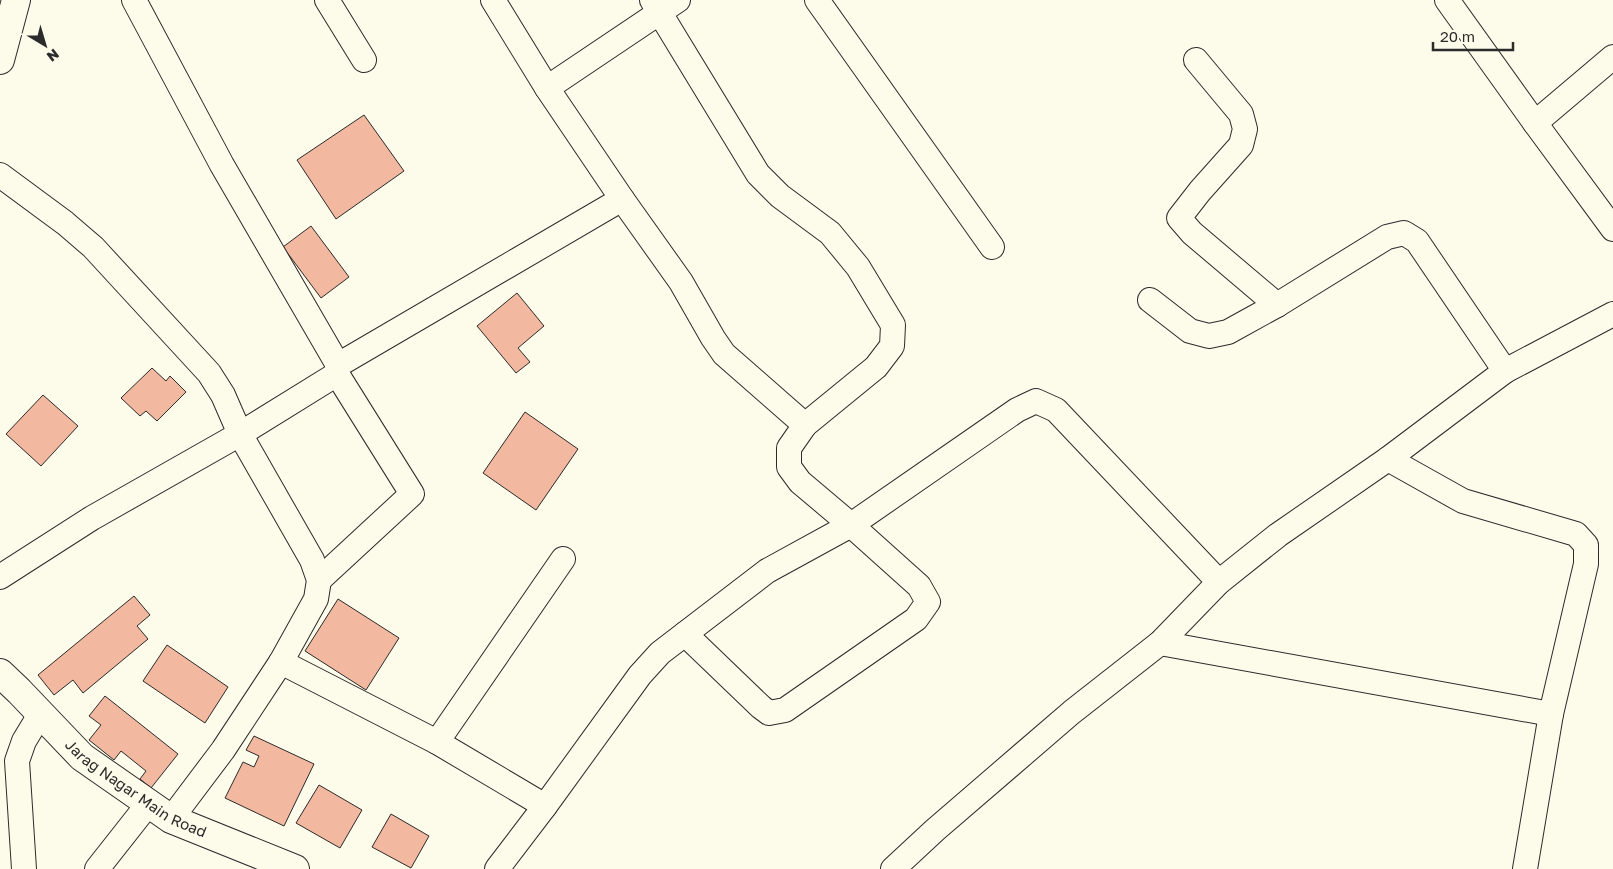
<svg xmlns="http://www.w3.org/2000/svg" width="1613" height="869" viewBox="0 0 1613 869" font-family="'Golos Text',sans-serif">
<style>
.building{fill:#f2b8a0;stroke:#2b2b2b}
.lines{fill:none;stroke-linecap:round;stroke-linejoin:round}
.minor-casing{stroke:#2b2b2b;stroke-width:26}
.tertiary-casing{stroke:#2b2b2b;stroke-width:30}
.secondary-casing{stroke:#2b2b2b;stroke-width:30}
.minor{stroke:#fdfbea;stroke-width:24}
.tertiary{stroke:#fdfbea;stroke-width:28}
.secondary{stroke:#fdfbea;stroke-width:28}
.labels{text-anchor:middle;stroke-width:4;stroke-linejoin:round;paint-order:stroke}
.street-label{font-size:15px;fill:#2b2b2b;stroke:#fdfbea}
</style>
<rect width="100%" height="100%" fill="#fdfbea"/>
<g class="building">
<polygon points="364,115 404,171 336,219 297,160"/>
<polygon points="311,226 349,277 321,298 283,247"/>
<polygon points="517,293 544,326 518,348 530,362 516,373 477,326"/>
<polygon points="152,368 166,381 170,376 186,392 157,421 146,411 140,416 121,398"/>
<polygon points="43,395 78,426 41,466 6,434"/>
<polygon points="525,412 578,449 536,510 483,473"/>
<polygon points="134,596 150,615 137,626 148,639 83,693 73,680 54,695 38,675"/>
<polygon points="338,599 399,638 366,690 305,651"/>
<polygon points="167,645 228,687 205,723 143,681"/>
<polygon points="105,696 178,754 151,788 140,779 146,771 121,751 114,760 89,740 101,725 89,716"/>
<polygon points="254,736 314,764 284,826 225,798 243,762 254,767 259,756 246,750"/>
<polygon points="319,785 362,810 340,848 296,823"/>
<polygon points="391,814 429,836 411,868 372,847"/>
</g>
<g class="lines">
<defs>
<g id="minor">
<polyline points="134,0 222,165 338,365"/>
<polyline points="327,0 364,60"/>
<polyline points="493,0 547,88 622,199 681,282 713,338 724,354 805,425"/>
<polyline points="652,0 758,174 780,196 830,233 858,267 893,325 892,346 876,367 805,425 789,448 789,467 800,482 851,525 919,586 928,602 916,619 785,710 769,713 761,707 685,634"/>
<polyline points="817,0 992,247"/>
<polyline points="1447,0 1535,123 1613,229"/>
<polyline points="1196,60 1241,114 1245,129 1241,145 1200,191 1179,218 1192,233 1277,305"/>
<polyline points="547,88 678,0"/>
<polyline points="1535,123 1613,57"/>
<polyline points="0,175 65,223 93,247 209,373 223,395 240,434 312,560 319,580 316,599 281,662 223,750 171,819"/>
<polyline points="1150,300 1190,331 1209,336 1228,332 1277,305 1387,237 1404,233 1417,241 1505,371"/>
<polyline points="1388,459 1463,501 1576,534 1586,545 1586,564 1551,714 1525,869"/>
<polyline points="0,577 92,518 240,434 337,374 338,365 622,199"/>
<polyline points="319,580 412,494 337,374"/>
<polyline points="1160,643 1551,714"/>
<polyline points="281,662 437,742 563,559"/>
<polyline points="437,742 545,806"/>
<polyline points="24,869 17,761 24,741 41,713"/>
<polyline points="97,869 149,803"/>
<polyline points="497,869 545,806 640,675 660,653 767,571 851,525 1017,410 1036,401 1056,410 1219,582"/>
<polyline points="893,869 935,830 1072,712 1160,643 1219,582 1278,535 1388,459 1505,371 1613,314"/>
</g>
<g id="tertiary">
<path id="s1" d="M0 673 19 691 82 757 171 819 295 869"/>
</g>
<polyline id="secondary" points="0,60 16,0"/>
</defs>
<use href="#minor" class="minor-casing"/>
<use href="#tertiary" class="tertiary-casing"/>
<use href="#secondary" class="secondary-casing"/>
<use href="#minor" class="minor"/>
<use href="#tertiary" class="tertiary"/>
<use href="#secondary" class="secondary"/>
</g>
<g class="labels">
<g class="street-label">
<text dy="5" stroke="none"><textPath href="#s1" startOffset="180">Jarag Nagar Main Road</textPath></text>
</g>
</g>
<g transform="translate(45 45) rotate(142)" stroke="#fdfbea" stroke-width="4" paint-order="stroke">
<path d="M0-4L9 19L0 12L-9 19Z" fill="#2b2b2b"/>
<text y="-8" font-size="14" font-weight="bold" text-anchor="middle" fill="#2b2b2b">N</text>
</g>
<path d="M1433 42v8h80v-8" fill="none" stroke="#2b2b2b" stroke-width="2.5"/>
<text x="1440" y="42" font-size="15" fill="#2b2b2b" stroke="#fdfbea" stroke-width="4" paint-order="stroke">20 m</text>
</svg>
